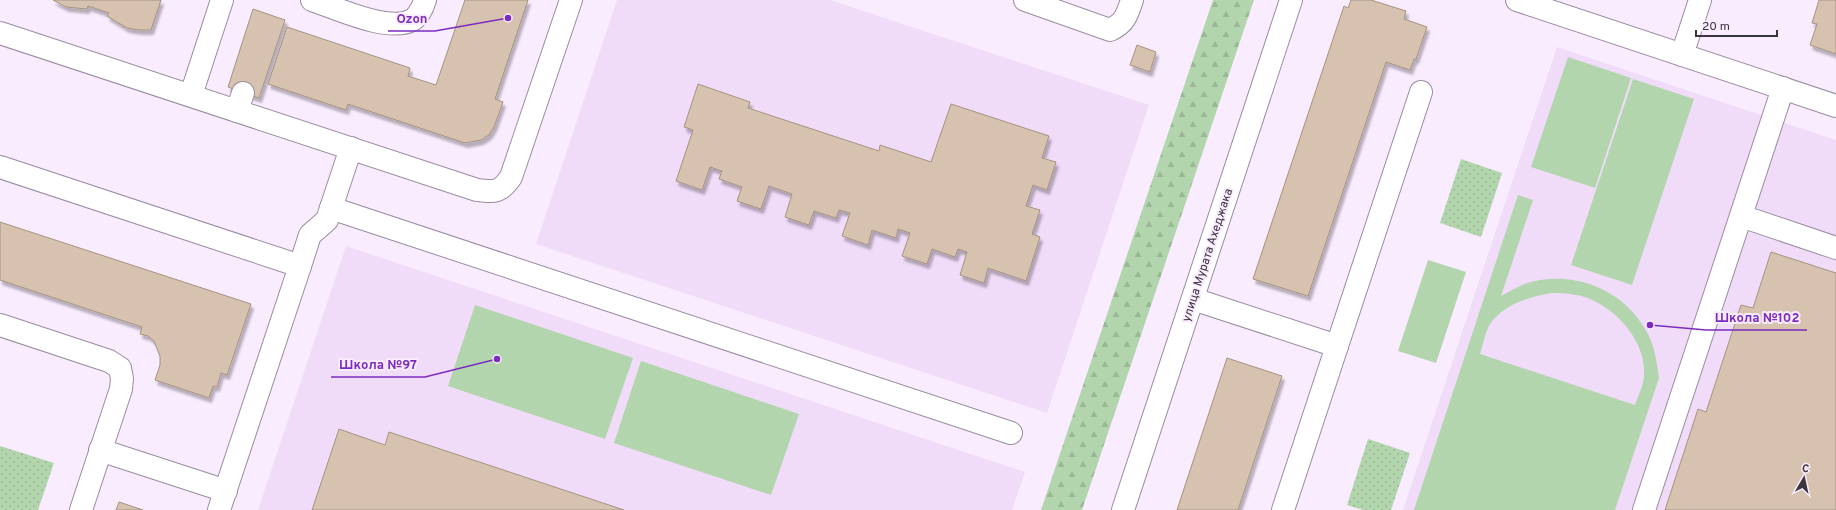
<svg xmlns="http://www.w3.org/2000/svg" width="1836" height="510" viewBox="0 0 1836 510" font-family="Overpass,sans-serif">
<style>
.built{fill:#f0dcf9}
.green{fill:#b2d5ad;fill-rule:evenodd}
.forest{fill:url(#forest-firs)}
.park{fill:url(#park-dots)}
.building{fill:#d6c2af;stroke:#a59380;filter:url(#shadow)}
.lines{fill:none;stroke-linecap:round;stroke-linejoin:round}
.minor-casing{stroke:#9a8ca0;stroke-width:24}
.minor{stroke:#fff;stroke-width:22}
.labels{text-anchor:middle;stroke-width:4;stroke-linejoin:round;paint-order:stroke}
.street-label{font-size:12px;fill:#3b353d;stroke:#f9ecfe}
.leader{fill:none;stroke:#7b2cbf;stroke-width:1.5}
.callout-dot{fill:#7b2cbf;stroke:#f9ecfe;stroke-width:1.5}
.callout-label{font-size:13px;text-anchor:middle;font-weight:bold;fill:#7b2cbf;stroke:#f9ecfe;stroke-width:4;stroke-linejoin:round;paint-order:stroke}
</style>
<defs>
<pattern id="forest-firs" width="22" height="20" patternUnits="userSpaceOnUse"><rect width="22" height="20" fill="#b2d5ad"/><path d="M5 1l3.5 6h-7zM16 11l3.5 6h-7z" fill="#9ab796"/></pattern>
<pattern id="park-dots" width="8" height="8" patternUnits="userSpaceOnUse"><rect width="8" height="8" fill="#b2d5ad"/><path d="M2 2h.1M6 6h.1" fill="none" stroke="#9ab796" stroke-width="1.8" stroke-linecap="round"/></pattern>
<filter id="shadow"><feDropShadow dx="2.5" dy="4.5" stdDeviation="1" flood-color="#0004"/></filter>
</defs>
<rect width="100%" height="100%" fill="#f9ecfe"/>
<g class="built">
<polygon points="617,0 830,0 1149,105 1047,413 536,244"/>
<polygon points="1557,47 1836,140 1836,510 1403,510"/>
<polygon points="346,246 1025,472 1012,510 258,510"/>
</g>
<g class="green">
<polygon points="1568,57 1631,78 1595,188 1531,167"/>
<polygon points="1633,79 1694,99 1632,285 1571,265"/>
<path d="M1518 195 1533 200 1501 296C1511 291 1520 285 1531 282 1579 270 1627 292 1649 336 1655 349 1657 364 1659 378L1615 510H1414ZM1552 293C1565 293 1577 294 1588 298 1618 310 1646 342 1644 375 1644 385 1638 396 1635 405L1480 354C1483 345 1485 332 1490 324 1504 304 1529 297 1552 293Z"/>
<polygon points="1428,260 1466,272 1436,363 1398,351"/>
<polygon points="475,305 633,358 605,439 448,386"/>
<polygon points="641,361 799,414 771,495 614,443"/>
</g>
<polygon class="forest" points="1213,0 1254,0 1082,510 1041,510"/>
<g class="park">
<polygon points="1461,159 1502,173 1481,237 1440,223"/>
<polygon points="1368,439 1410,453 1391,510 1363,510 1347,505"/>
<polygon points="0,446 54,463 38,510 0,510"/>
</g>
<g class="building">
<polygon points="53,0 161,0 151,30 139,30 127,28 107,16 109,13 88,6 87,9 66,7"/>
<polygon points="465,0 528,0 495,99 503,102 494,127 489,135 481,140 465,143 348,104 346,110 268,84 287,27 410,68 408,76 436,85"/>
<polygon points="1351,0 1371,0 1406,11 1404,19 1427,27 1416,59 1414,59 1410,70 1386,62 1308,296 1253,279 1344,6 1348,8"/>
<polygon points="1819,0 1836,0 1836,54 1810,45 1817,24 1812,23"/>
<polygon points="253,9 285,20 259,98 228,87"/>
<polygon points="1137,45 1156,52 1150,72 1130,65"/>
<polygon points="698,84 750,102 748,108 879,151 880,145 931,162 951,104 1049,136 1042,158 1056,162 1047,190 1033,185 1026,206 1040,210 1032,234 1040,237 1026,281 988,268 984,283 960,275 967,252 958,249 955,257 932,249 927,264 902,256 910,233 898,229 896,238 872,230 868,245 842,236 850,213 839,210 836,218 814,211 809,225 785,217 792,194 769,186 761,209 737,201 742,187 719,179 722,171 710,167 702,190 676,181 693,130 684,127"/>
<polygon points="0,222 251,304 227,375 221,373 217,387 213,386 209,398 155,380 160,365 160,356 154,341 148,336 140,334 142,327 0,280"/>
<polygon points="1771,252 1836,273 1836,510 1665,510 1698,409 1706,412 1741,305 1753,308"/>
<polygon points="1227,358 1282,376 1238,510 1177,510"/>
<polygon points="339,429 385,445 389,432 624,510 312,510"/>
<polygon points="119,502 143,510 116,510"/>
</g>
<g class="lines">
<defs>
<g id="minor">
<path d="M312 0C336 8 389 33 412 20 418 17 423 7 425 0"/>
<path d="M1025 0 1110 30C1125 23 1127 15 1132 0"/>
<polyline points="1517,0 1836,106"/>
<path d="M0 33 477 190C495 192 500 193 511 177L571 0"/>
<polyline points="1682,55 1700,0"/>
<polyline points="191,95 222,0"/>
<polyline points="237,111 243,93"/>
<polyline points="0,167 300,266 219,510"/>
<polyline points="331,208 1011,433"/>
<polyline points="1741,216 1836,248"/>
<polyline points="300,266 310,235 327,220 351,148"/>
<polyline points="1193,299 1337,346 1283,510"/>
<polyline points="0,325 109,361 120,368 122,379 121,389 81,510"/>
<polyline points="1337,346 1421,92"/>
<polyline points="100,450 226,491"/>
<polyline points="1123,510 1291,0"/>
<polyline points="1644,510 1783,88"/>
</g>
</defs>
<use href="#minor" class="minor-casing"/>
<use href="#minor" class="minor"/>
</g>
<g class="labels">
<g class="street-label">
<text transform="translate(1207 255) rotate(-72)" y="4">улица Мурата Ахеджака</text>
</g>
</g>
<path class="leader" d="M508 18L435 31H388M1650 325L1706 330H1807M497 359L425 377H331"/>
<g class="callout-dot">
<circle cx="508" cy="18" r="4"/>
<circle cx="1650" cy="325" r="4"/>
<circle cx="497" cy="359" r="4"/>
</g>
<g class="callout-label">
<text x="412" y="23">Ozon</text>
<text x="1757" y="322">Школа №102</text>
<text x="378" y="369">Школа №97</text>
</g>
<g transform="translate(1804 478) rotate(9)" stroke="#f9ecfe" stroke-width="3" paint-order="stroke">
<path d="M0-3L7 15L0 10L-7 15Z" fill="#3b353d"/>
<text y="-6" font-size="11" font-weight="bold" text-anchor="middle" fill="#3b353d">С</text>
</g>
<path d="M1696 30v6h81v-6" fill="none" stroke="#3b353d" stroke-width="2"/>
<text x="1702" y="30" font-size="12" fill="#3b353d" stroke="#f9ecfe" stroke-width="3" paint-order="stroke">20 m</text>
</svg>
